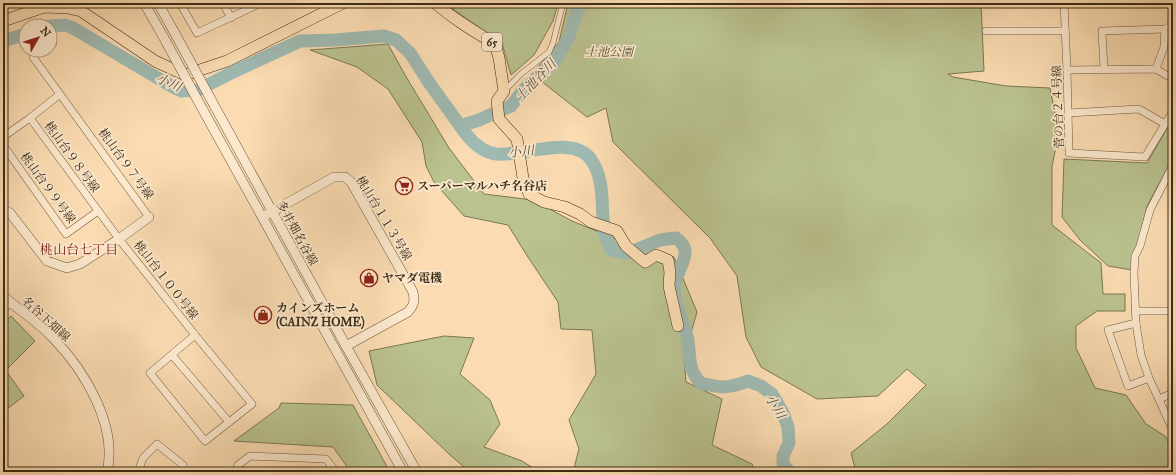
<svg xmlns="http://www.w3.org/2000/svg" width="1176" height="475" viewBox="0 0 1176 475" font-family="'IM FELL Great Primer','Noto Serif JP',serif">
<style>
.green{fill:#bac290;stroke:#7b7753}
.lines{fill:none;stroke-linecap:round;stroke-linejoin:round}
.river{stroke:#9fbab2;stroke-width:13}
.pedestrian-casing{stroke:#6c583d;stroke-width:6}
.minor-casing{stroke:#6c583d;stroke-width:8}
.tertiary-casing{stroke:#6c583d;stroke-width:10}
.primary-casing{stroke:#3c2c16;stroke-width:12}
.pedestrian{stroke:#fce8cd;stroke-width:5}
.minor{stroke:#fce8cd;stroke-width:7}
.tertiary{stroke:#fce8cd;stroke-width:9}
.primary{stroke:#fbdcb2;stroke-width:11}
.tertiary-bridge-casing{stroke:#6c583d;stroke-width:10;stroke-linecap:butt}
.tertiary-bridge{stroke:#fce8cd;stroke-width:9}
.labels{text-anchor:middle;stroke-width:3.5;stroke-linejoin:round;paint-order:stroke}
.shield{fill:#fce8cd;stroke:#76644d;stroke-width:1}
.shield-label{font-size:11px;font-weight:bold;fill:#3c2c16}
.park-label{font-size:12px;font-style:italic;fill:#554a2e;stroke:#fce8cd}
.street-label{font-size:12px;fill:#3c2c16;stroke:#fce8cd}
.poi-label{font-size:12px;font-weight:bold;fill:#3c2c16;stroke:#fce8cd;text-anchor:start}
.water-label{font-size:13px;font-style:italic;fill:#55503d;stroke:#fce8cd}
.neighbourhood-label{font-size:13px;fill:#7a1f14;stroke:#fce8cd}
</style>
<rect width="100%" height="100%" fill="#fbdcb2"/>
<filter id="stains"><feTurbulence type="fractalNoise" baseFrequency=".005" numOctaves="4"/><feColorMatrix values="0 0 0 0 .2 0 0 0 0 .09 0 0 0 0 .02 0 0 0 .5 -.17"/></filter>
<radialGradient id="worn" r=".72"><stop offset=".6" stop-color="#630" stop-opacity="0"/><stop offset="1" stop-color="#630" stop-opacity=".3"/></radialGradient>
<g class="green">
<polygon points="444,3 558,3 553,21 534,55 511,75 502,43"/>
<polygon points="568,3 981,3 984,71 948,74 953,77 1006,86 1050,88 1059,133 1052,166 1052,225 1101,263 1103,294 1125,294 1125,311 1097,311 1076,326 1076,348 1095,388 1126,395 1146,424 1165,436 1173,450 1173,472 856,472 851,453 887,424 926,385 907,369 878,396 817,399 761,367 746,337 737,276 710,238 613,142 606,108 587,117 532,74 559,42"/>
<polygon points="388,44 405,75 449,148 484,194 533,200 572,221 634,246 674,257 697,312 684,358 686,382 722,399 712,445 752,464 755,472 573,472 579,449 569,420 596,374 592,330 561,329 558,302 526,254 508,225 464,216 434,182 426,166 422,142 388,89 357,67 310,50"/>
<polygon points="1173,118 1173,158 1147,206 1132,270 1108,266 1080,240 1062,217 1064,159 1147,163"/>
<polygon points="11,316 35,341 8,368 3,364 3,324"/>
<polygon points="444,336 474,338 460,374 490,400 500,424 484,447 522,461 539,472 470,472 450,455 377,385 369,351"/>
<polygon points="4,368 24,396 3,412 3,369"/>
<polygon points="281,403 353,405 390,472 351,472 333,447 234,441 279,408"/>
</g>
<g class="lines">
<g class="river">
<path d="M50 26 65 25 73 28 173 87 182 91 198 90 233 72 300 41 335 40 384 36 396 40 410 53 430 84 466 134C473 143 483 152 496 154 522 157 576 133 592 161 605 181 601 207 604 230 605 237 608 243 611 250L624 253 631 252 660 240 676 238C696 252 677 267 675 285 672 302 683 320 687 336 690 347 688 358 692 369 693 374 697 378 700 383 721 388 727 389 748 381L761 386 772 394 783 413 788 427 789 443 783 456V464L790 472"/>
<polyline points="3,41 26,34"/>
<polyline points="460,126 479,120 511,106 524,89 555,61 568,39 580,3"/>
</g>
<defs>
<polyline id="pedestrian" points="504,91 522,73 549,52 553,43 563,3"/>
<g id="minor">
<polyline points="180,3 197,33 261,3"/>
<polyline points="223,3 231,18"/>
<polyline points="1064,3 1067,70 1069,153 1145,157 1173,111"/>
<polyline points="986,31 1065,31"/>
<polyline points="50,44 53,43"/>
<polyline points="35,50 33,57 149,217"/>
<polyline points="1104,69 1102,31 1165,29 1173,25"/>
<polyline points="1156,69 1164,47 1165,29"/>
<polyline points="1067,70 1156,69 1173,79"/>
<polyline points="60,94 30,118 119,239 195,335"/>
<polyline points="1068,113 1139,109 1165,124"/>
<polyline points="3,137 30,118"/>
<polyline points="3,145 66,234 98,211"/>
<polyline points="1173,165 1150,210 1140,246 1135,256 1134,273 1136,323 1141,355 1149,378 1173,430"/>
<polyline points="1173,275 1172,311 1173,318"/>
<polyline points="3,310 10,303"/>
<polyline points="1135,311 1173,311"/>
<polyline points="1136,323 1108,330 1128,386 1149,378"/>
<polygon points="195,335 252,404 205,441 150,373"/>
<polyline points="172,355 229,422"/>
<polyline points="1159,399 1173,393"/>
<polyline points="31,472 32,471 34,472"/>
<polyline points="138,472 143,458 157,444 183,465"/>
<polyline points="235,472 238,465 250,456 326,459 336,472"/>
</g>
<g id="tertiary">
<polyline points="144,3 164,38"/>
<polyline points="158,3 178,39"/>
<polyline points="214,105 346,346 417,472"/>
<polyline points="203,110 403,472"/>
<polyline points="3,209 10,213 47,261 67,268 80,264 119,239 149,217"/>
<path d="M266 215 334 177H345L351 182 413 292C415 301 414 305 408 312L346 346"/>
<path d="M3 296C19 310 38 322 53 338 84 370 118 425 107 472"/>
</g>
<g id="primary">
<path d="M435 3C455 20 472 30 495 44L499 58 504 91 497 101 499 119 517 139 523 178 529 194 544 202 565 207 580 214 591 222 617 231 626 246 645 262 656 255 668 260 670 272 669 286 678 326"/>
<polyline points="3,21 44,7 68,8 81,11 155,61 185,75 227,61 343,3"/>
</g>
</defs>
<use href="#pedestrian" class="pedestrian-casing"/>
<use href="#minor" class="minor-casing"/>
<use href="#tertiary" class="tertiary-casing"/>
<use href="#primary" class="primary-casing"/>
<use href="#pedestrian" class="pedestrian"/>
<use href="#minor" class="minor"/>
<use href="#tertiary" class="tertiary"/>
<use href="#primary" class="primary"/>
<defs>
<g id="tertiary-bridge">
<polyline points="164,38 203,110"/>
<polyline points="178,39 214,105"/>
</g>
</defs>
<use href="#tertiary-bridge" class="tertiary-bridge-casing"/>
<use href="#tertiary-bridge" class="tertiary-bridge"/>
</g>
<defs>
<symbol id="supermarket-ring" viewBox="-11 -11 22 22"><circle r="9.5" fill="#fce8cd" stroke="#8f2418" stroke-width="1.5"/><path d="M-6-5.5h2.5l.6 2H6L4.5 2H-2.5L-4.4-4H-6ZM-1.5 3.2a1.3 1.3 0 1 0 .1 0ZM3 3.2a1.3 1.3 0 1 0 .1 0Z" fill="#8f2418"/></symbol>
<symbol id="shop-ring" viewBox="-11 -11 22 22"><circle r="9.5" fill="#fce8cd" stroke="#8f2418" stroke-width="1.5"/><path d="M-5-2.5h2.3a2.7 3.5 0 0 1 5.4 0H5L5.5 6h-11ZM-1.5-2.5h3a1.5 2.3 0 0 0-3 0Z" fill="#8f2418"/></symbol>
</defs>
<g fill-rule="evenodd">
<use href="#supermarket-ring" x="394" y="176" width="20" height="20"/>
<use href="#shop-ring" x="359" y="268" width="20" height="20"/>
<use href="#shop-ring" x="253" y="305" width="20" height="20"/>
</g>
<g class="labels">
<rect class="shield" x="482" y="33" width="20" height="18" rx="3"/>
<g class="shield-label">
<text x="492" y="46">65</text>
</g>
<g class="park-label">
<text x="609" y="56">土池公園</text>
</g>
<g class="street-label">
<text transform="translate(1058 107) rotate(-92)" y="4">菅の台２４号線</text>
<text transform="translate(72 157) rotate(54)" y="4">桃山台９８号線</text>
<text transform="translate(126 164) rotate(54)" y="4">桃山台９７号線</text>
<text transform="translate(48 188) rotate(54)" y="4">桃山台９９号線</text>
<text transform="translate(384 218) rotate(59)" y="4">桃山台１１３号線</text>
<text transform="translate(297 233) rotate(61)" y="4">多井畑名谷線</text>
<text transform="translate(166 280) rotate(52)" y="4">桃山台１００号線</text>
<text transform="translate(46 319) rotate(42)" y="4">名谷下畑線</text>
</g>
<g class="poi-label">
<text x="417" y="190">スーパーマルハチ名谷店</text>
<text x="382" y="282">ヤマダ電機</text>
<text x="276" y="312">カインズホーム<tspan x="276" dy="14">(CAINZ HOME)</tspan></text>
</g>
<g class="water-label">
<text transform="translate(535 80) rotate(-46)" y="5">土池谷川</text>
<text transform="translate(169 82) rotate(24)" y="5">小川</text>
<text transform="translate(521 151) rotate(-6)" y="5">小川</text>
<text transform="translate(776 406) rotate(58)" y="5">小川</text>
</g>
<g class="neighbourhood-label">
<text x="79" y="254">桃山台七丁目</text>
</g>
</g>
<rect width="1176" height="475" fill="none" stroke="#fbdcb2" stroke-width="16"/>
<rect x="4" y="4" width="1168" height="467" fill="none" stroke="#3c2c16" stroke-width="2"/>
<rect x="8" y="8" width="1160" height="459" fill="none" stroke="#3c2c16"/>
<g transform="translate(38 38) rotate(51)"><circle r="19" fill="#fce8cd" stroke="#af9d84"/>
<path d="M0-3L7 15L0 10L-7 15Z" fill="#8f2418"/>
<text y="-6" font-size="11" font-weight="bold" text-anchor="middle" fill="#3c2c16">N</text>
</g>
<rect width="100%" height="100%" filter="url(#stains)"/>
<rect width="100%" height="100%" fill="url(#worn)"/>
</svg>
